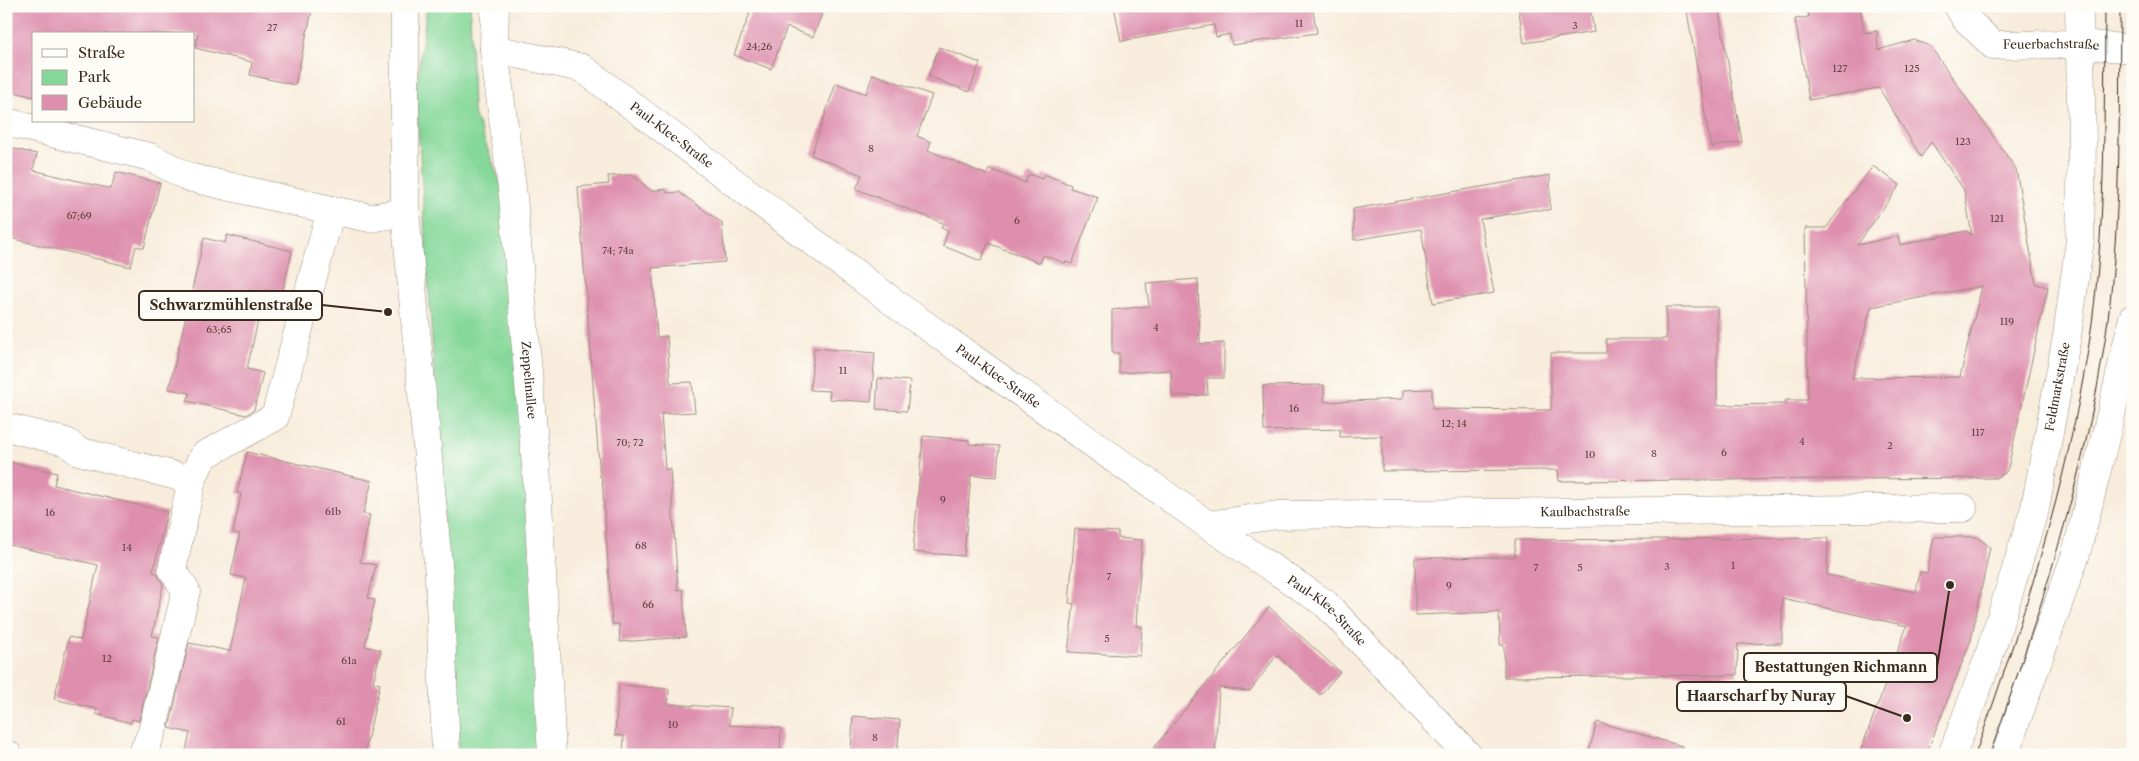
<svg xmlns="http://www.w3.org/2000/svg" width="2139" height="761" viewBox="0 0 2139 761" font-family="'Libre Caslon Text',serif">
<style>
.green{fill:#86d89a;stroke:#60815c}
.building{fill:#de8fae;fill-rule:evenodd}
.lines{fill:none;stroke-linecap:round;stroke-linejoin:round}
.minor-casing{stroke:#9a8c7d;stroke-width:29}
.major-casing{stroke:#9a8c7d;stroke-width:29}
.minor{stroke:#fff;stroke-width:28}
.major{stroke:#fff;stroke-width:28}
.tram{stroke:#3b2a1e;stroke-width:1}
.labels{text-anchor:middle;stroke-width:4;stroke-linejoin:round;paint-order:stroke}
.number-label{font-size:10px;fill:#644342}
.street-label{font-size:12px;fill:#3b2a1e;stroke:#fdfcf7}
.leader{fill:none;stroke:#3b2a1e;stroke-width:2}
.callout-dot{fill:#3b2a1e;stroke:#fdfcf7;stroke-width:2}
.callout{fill:#fdfcf7;stroke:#3b2a1e;stroke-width:2}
.callout-label{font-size:14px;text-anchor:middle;font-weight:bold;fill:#3b2a1e}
</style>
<rect width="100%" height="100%" fill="#fdfcf7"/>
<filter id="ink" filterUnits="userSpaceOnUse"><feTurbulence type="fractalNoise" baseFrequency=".02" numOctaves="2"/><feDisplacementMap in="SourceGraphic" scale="10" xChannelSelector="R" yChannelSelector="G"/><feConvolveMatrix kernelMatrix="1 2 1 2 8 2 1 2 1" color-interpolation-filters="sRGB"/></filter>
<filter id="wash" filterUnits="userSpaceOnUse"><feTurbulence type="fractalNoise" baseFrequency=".0096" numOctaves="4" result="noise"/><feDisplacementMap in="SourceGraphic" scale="20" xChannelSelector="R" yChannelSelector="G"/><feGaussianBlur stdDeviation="1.12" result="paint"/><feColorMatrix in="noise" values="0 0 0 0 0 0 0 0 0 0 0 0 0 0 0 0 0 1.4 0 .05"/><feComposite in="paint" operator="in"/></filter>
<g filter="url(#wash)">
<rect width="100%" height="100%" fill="#f8eddc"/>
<polygon class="green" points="427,6 470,6 473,110 506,198 548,755 459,755 416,92"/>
<g id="blocks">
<g class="building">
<polygon points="6,6 313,6 295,85 250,75 252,62 195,48 198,34 34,34 34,97 6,90"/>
<polygon points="739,6 825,6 813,37 787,27 771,69 734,55 750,13 738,8"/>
<polygon points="1114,6 1312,6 1317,33 1232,45 1230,34 1216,37 1214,25 1121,41"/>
<polygon points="1518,6 1590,6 1594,32 1524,43"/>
<polygon points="1686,6 1718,6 1742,142 1711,147"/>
<path d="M1807 6H1860L1864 33 1877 31 1878 50 1914 40 1930 46 2016 169 2036 284 2048 287 2008 468 2005 473 1995 478 1559 481 1558 470 1382 471V436L1340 437V429L1264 431 1263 386 1324 385V402L1403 399V390L1432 389V409L1551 410V353H1606V339H1666V307H1717V405L1786 404V400H1808L1805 228H1826L1873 166 1900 185 1857 245 1898 236 1900 245 1966 231 1972 235 1964 190 1931 142 1921 157 1879 88 1809 100 1795 19 1809 17ZM1982 286 1960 377 1852 378 1871 307Z"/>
<polygon points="939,47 980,63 969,92 928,76"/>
<polygon points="873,74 932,95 917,136 931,142 928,150 987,175 989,169 1025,183 1029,174 1042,179 1044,174 1071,185 1070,188 1098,197 1072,264 1066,262 1065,263 1043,255 1040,263 988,243 981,261 943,246 948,231 941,228 943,223 856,189 862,175 811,155 836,83 866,94"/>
<polygon points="6,147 37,154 33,170 111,189 116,172 160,183 144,248 136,246 131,267 6,237"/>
<polygon points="633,175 651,191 666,189 666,193 679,192 722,223 725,262 652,268 657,337 667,336 670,383 692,382 695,412 661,414 665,469 670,469 678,590 683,589 686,637 620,642 619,624 612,624 602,477 600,477 578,187 609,184 608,176"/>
<polygon points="1550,175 1550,210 1533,210 1480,219 1494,293 1433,303 1421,229 1354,240 1353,209"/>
<polygon points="227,235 292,251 282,294 265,290 247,369 263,373 254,410 246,415 187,401 190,393 169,389 204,238 225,243"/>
<polygon points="1198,279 1200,344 1224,343 1224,378 1207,378 1208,395 1172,396 1171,370 1119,373 1119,353 1112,353 1112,310 1149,306 1146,283"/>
<polygon points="814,348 875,353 871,402 829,399 830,391 810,390"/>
<polygon points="878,378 910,381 907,411 876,409"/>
<polygon points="923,436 969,440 969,444 999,446 997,477 971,475 964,556 913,552"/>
<polygon points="247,452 372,481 363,514 370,515 360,562 376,565 368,598 375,600 365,646 381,650 373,682 380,684 364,755 185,755 190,733 169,728 189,643 230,651 246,578 231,575 240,534 233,533 241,494 237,493"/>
<polygon points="6,461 57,473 54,485 167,512 153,572 157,573 163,585 152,636 159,637 139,721 132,719 131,723 96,714 97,709 54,699 69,637 81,640 98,565 6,544"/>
<polygon points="1075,529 1118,532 1118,538 1142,540 1136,626 1142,626 1140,656 1068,652 1074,604 1069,603"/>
<polygon points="1934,537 1977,537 1990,547 1971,640 1926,755 1859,755 1907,626 1782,598 1782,643 1738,644 1737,675 1504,677 1504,645 1500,645 1499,612 1415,615 1415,558 1515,557 1515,540 1828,538 1827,575 1916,592 1920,572 1927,573"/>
<polygon points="1269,607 1340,672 1320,695 1277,655 1250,691 1219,688 1215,755 1148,755"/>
<polygon points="619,685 669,689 668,704 731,708 729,725 781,728 780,755 623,755 624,736 615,735"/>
<polygon points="853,716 900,720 897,755 851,755"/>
<polygon points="1597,722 1682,746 1681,755 1588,755"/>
</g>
</g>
</g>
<g filter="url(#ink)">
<use href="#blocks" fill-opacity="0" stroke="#9a8c7d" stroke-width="1"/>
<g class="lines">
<defs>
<g id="minor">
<polyline points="405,6 405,212 439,575 446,755"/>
<path id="s1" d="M495 6 494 49 513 196 536 466 552 755"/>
<path id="s2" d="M1958 6 1965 18 1993 45 2080 44 2133 49"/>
<path id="s3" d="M494 49 582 68 904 310 1208 525 1326 604 1468 755"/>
<polyline points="6,122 150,157 188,177 331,210 370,218 405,212"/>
<polyline points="6,427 66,442 78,451 192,480 172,569 186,591 152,732 142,755"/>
<polyline points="192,480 203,456 275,417 331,210"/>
<path id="s4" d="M1208 525 1277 515 1963 508"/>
<polyline points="6,754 8,755"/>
</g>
<g id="major">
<path id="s5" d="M1952 755 1988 659 2035 508 2067 336 2080 240 2082 143 2079 6"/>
<polyline points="2004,755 2076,554 2112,410 2133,318"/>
</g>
</defs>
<use href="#minor" class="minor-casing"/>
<use href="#major" class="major-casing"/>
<use href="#minor" class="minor"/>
<use href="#major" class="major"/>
<g class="tram">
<path d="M1975 755C2023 621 2067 485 2089 344 2106 233 2104 119 2105 6"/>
<path d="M1990 755C2007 708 2022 660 2038 613 2070 511 2098 409 2110 302 2121 204 2119 105 2120 6"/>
</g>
</g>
</g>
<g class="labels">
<g class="number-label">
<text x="1299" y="27">11</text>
<text x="1575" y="29">3</text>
<text x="272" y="31">27</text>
<text x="759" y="50">24;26</text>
<text x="1840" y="72">127</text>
<text x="1912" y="72">125</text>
<text x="1963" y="145">123</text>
<text x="871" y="152">8</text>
<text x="79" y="219">67;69</text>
<text x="1997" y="222">121</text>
<text x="1017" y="224">6</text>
<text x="618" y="254">74; 74a</text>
<text x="2007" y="325">119</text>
<text x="1156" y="331">4</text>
<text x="219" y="333">63;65</text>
<text x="843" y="374">11</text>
<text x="1294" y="412">16</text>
<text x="1454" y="427">12; 14</text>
<text x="1978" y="436">117</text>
<text x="1802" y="445">4</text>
<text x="630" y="446">70; 72</text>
<text x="1890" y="449">2</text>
<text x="1724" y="456">6</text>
<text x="1654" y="457">8</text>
<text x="1590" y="458">10</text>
<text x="943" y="503">9</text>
<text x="333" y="515">61b</text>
<text x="50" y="516">16</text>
<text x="641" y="549">68</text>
<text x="127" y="551">14</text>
<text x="1733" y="569">1</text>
<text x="1667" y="570">3</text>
<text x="1536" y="571">7</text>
<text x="1580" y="571">5</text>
<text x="1109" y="580">7</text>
<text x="1449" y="589">9</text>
<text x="648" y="608">66</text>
<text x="1107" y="642">5</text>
<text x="107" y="662">12</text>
<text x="349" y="664">61a</text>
<text x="341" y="725">61</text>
<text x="673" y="728">10</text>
<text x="875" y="741">8</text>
</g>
<g class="street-label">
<text dy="4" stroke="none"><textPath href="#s2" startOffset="111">Feuerbachstraße</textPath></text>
<text dy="4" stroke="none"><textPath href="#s3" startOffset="202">Paul-Klee-Straße</textPath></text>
<text dy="4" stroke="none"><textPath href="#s3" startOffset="608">Paul-Klee-Straße</textPath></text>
<text dy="4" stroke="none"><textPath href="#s1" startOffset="376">Zeppelinallee</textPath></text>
<text dy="4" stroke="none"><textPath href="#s5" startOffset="384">Feldmarkstraße</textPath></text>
<text dy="4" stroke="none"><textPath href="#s4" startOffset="378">Kaulbachstraße</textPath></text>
<text dy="4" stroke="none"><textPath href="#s3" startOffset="1012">Paul-Klee-Straße</textPath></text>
</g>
</g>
<path class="leader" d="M388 312L322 305M1950 585L1937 667M1907 718L1846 696"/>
<g class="callout-dot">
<circle cx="388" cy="312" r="5"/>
<circle cx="1950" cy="585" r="5"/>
<circle cx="1907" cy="718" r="5"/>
</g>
<g class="callout">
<rect x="139" y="291" width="183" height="29" rx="5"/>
<rect x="1744" y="653" width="193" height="29" rx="5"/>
<rect x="1677" y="682" width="169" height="29" rx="5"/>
</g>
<g class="callout-label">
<text x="231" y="310">Schwarzmühlenstraße</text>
<text x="1841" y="672">Bestattungen Richmann</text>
<text x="1761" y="701">Haarscharf by Nuray</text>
</g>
<rect width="2139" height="761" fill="none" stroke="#fdfcf7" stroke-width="25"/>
<rect x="32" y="32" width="162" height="90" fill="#fdfcf7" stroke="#afa8a0"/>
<rect x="42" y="49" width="25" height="8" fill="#ffffff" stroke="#afa8a0"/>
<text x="78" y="58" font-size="15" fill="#3b2a1e">Straße</text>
<rect x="42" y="70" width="25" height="15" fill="#86d89a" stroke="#afa8a0"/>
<text x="78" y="82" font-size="15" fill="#3b2a1e">Park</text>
<rect x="42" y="95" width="25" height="15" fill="#de8fae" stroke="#afa8a0"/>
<text x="78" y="108" font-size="15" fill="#3b2a1e">Gebäude</text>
</svg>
